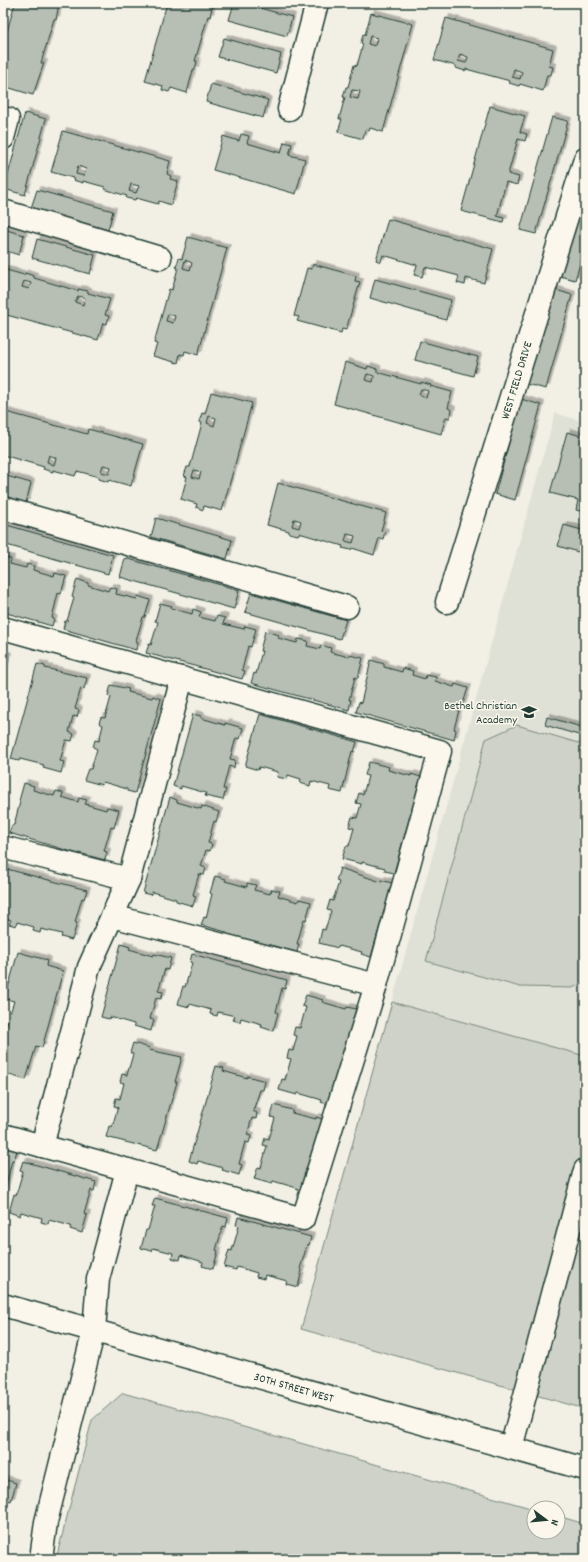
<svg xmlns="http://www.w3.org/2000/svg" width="588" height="1562" viewBox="0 0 588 1562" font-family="Dekko,sans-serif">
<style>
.built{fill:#e0e1d6}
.green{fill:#cfd2c8;stroke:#77887e}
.building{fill:#b7beb3;stroke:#1f3d34;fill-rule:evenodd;filter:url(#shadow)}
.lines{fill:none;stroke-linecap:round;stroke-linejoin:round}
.minor-casing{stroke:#1f3d34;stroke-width:25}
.major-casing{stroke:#1f3d34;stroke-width:25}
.minor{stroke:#fbf7ec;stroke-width:22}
.major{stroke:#fbf7ec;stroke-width:22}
.labels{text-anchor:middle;stroke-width:3;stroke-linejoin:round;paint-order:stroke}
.street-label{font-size:12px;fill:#1f3d34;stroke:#fbf7ec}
.poi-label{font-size:12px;fill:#1f3d34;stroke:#fbf7ec;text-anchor:end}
</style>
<defs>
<filter id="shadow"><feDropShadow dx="3.5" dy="-3.5" stdDeviation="0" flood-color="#0004"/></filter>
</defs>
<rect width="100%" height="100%" fill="#f2f0e5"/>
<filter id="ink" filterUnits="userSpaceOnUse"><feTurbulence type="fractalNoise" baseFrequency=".025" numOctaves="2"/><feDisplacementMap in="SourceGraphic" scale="8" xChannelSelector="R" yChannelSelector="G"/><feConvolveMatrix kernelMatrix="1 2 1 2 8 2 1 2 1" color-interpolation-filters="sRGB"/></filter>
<g filter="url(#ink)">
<polygon class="built" points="555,413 585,422 585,1056 392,1002"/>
<g class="green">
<polygon points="517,725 585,745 585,982 572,988 520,987 426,961 486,739"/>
<polygon points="392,1002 585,1056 585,1409 301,1329"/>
<polygon points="123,1393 534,1509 534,1532 558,1532 558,1516 585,1524 585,1559 56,1559 92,1420"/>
</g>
<g class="building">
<polygon points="15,3 59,3 56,20 54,19 41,63 44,63 33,95 3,86 3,45"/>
<polygon points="167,3 212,3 211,7 212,7 210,17 208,16 195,61 197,61 195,70 193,70 187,93 171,88 169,92 162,90 163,86 145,81"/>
<polygon points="234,3 242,3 292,17 287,36 229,20"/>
<path d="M371 13 413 24 383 132 370 128 369 131 365 130 363 139 338 132 342 119H339L345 97H343L346 87H348L354 65 357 66 363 44 361 43 363 34 365 35ZM370 36 377 38 375 46 368 44ZM352 90 360 91 358 99 350 97Z"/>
<path d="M446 18 553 49 549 66 553 67 551 75H547L543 91 520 84 519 86 509 83 510 81 466 69 465 71 456 68V66L434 60ZM460 54 468 57 466 63 458 61ZM514 69 522 72 520 79 512 77Z"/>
<polygon points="224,38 281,54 276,73 218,57"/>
<polygon points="211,84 268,100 263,118 206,102"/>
<polygon points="490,106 525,116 520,132 527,134 525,141 518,139 508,174 519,177 517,185 506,182 497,216 504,218 503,222 461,211"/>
<polygon points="25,113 46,119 25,195 4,189"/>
<polygon points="552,117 568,121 536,234 520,230"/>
<path d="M63 131 170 161 167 174 171 176 170 179 178 181 171 205 159 201 158 204 136 198 135 200 126 198 127 196 104 189 105 187 83 181V183L73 180V178L51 172ZM78 166 86 169 84 176 76 174ZM131 184 139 186 136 193 129 191Z"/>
<polygon points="241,134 249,136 247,143 281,153 284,142 292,144 289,155 305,159 296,194 213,170 223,136 239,141"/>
<polygon points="585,180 585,247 575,280 556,275"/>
<polygon points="37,190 113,211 108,230 31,208"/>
<polygon points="388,219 493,249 484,283 466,278 465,285 457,283 459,276 425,267 422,277 414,275 417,265 383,255 381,262 376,260"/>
<polygon points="3,229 24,235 19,255 3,250"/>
<path d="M188 237 227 248 198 355 185 351 184 355 180 354 178 363 153 356 157 344 154 343 169 289 172 290 178 268 176 267 179 258 182 259ZM185 260 192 263 190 270 183 268ZM168 314 175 316 173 323 166 321Z"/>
<polygon points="37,239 95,255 90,274 32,258"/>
<polygon points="313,264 356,276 355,281 360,282 346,330 342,329 341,333 297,321 299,317 294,316 307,268 312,269"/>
<path d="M3 269 24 275 25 273 34 276V278L78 291V289L88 291V293L110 299 105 315 109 316 107 324 103 323 98 340 3 314ZM24 281 31 283 29 289 22 287ZM78 296 85 298 83 305 75 302Z"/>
<polygon points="375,279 451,300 446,320 370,298"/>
<polygon points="553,289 572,295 546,389 526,384"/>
<polygon points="420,341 478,357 473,376 415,360"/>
<path d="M345 362 367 369 368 366 377 369V372L421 384V382L431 385 430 386 452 392 448 408 452 410 450 418 446 417 441 434 334 404ZM367 374 374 376 373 382 365 380ZM421 389 428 391 426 398 419 395Z"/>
<path d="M211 392 252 403 222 511 204 506 203 510 196 507 197 504 181 499 187 477 184 476 187 467H190L202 423 199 422 202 413 205 414ZM209 416 216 418 214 426 207 423ZM194 470 201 472 199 479 192 477Z"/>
<polygon points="521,399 541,405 515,500 495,494"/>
<path d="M6 412 87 434 88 429 143 444 131 486 109 480 108 482 99 479V477L77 471 75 476 53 470V472L43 469 44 467 3 455V423ZM49 455 56 458 54 465 47 462ZM103 465 111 467 109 474 101 472Z"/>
<polygon points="567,432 585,437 585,512 576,510 578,500 550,493"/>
<polygon points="3,475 31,483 26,503 3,496"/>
<path d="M278 483 386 513 381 531 385 532 383 539 379 538 374 555 352 548 351 550 342 548 343 546 299 533 298 535 289 533V531L267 525ZM294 519 301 521 299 528 292 526ZM347 534 355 536 353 543 345 541Z"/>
<polygon points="156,518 232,540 227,559 151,537"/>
<polygon points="3,524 113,555 108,574 3,544"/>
<polygon points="564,525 585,531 585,554 558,546"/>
<polygon points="4,557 11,559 10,564 26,568 27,564 34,566 33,570 54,576 55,573 66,576 61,594 58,593 52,618 54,619 52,626 3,612"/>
<polygon points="125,558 239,590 234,609 120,577"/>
<polygon points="77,579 88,583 88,585 108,591 110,587 117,589 116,594 137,599 138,596 150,600 145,617 143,617 136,641 138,642 136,650 63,629 65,621 67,621 74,598 72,597"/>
<polygon points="251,593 346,620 340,639 245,612"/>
<polygon points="160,603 172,606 171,608 192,614 193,609 201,612 199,617 215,621 217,616 225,618 223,624 244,629 245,626 256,629 251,647 248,646 242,670 245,671 242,679 146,653 149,644 151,645 158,622 155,621"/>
<polygon points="265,631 279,635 278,638 297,643 298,639 308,641 307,646 320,649 321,645 331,648 330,652 349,657 349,655 363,658 358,678 355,677 349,700 351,700 349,710 251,683 254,673 256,674 262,651 260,651"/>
<polygon points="3,654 8,656 3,674"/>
<polygon points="371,660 384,664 384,667 402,672 403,668 413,671 412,675 425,679 426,675 436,677 435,681 454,687 455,684 468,688 462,707 460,706 454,729 456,730 454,740 356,712 359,702 361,703"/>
<polygon points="37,664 45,666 45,668 87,678 84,689 81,688 75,709 79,710 77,717 73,716 69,732 74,734 72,741 66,740 60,761 64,762 61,773 43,768 44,765 20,759 19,761 11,759"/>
<polygon points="111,685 129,689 128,692 152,698 153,696 161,699 135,793 127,791 127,789 103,782 102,785 84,780 88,769 91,769 97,749 93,747 95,740 99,741 103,725 99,723 101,717 105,718 111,697 108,696"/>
<polygon points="193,714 201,716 201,718 225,725 225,723 243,728 240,739 236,738 230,759 235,760 234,768 229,766 223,789 226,789 223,800 205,796 206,793 181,786 181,789 173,786"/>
<polygon points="260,714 357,742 354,752 352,751 342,793 329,790 330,786 311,781 310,786 300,783 301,779 288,775 287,779 277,777 278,772 259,767 258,770 245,766"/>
<polygon points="547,717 585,728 585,737 545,725"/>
<polygon points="369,762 389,767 388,770 411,776 411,774 421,777 394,873 385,871 385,868 362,862 362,864 342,859 346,846 349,846 354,828 349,827 352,817 357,818 361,804 356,803 359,793 363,795 368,776 365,775"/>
<polygon points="24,783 34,786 33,790 54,796 56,791 63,793 62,797 78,802 79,798 87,800 85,804 106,810 107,807 119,810 114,828 111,827 104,851 107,852 105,860 79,853 79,854 9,833 12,825 14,825 20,802 19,801"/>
<polygon points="170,797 177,800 177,802 201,809 202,806 219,812 216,822 214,821 208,843 212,844 210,851 206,850 201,866 206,868 204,875 199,874 193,895 196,896 193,906 176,901 176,899 152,892 151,895 143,893"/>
<polygon points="3,868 87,890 84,899 82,898 75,922 77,923 72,940 61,937 62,934 41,929 40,933 33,931 34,927 17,922 16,926 9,924 11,920 3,918"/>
<polygon points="340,868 381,882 381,880 392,883 371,957 361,954 362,952 339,946 338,948 319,943 322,929 325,930 331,911 327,910 330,900 333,901 339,882 336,881"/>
<polygon points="215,876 226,879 225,881 247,887 247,883 256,885 254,890 270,894 272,889 280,891 278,896 298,902 299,899 311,902 306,920 304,919 297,944 299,944 297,952 226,934 226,932 201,925 204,917 206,918 212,894 210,893"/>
<polygon points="121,944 130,947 129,949 153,956 154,954 171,958 168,970 165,969 158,991 163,992 161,999 156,998 150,1019 154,1020 151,1031 134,1026 134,1024 110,1017 109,1019 101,1017"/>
<polygon points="18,952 47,960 46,966 63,971 42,1048 36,1046 26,1080 3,1073 3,1036 14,1001 5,999"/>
<polygon points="192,954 287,980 285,989 282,988 276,1012 278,1013 273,1031 261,1027 262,1024 241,1018 240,1022 233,1020 235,1016 218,1012 217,1016 210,1014 211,1010 190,1004 189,1007 178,1004 183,986 185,987 192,963 190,962"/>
<polygon points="306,995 323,1000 322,1002 346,1009 347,1007 356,1009 329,1105 321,1102 322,1100 298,1093 297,1095 279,1090 282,1079 285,1080 291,1059 287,1058 289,1050 293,1051 297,1036 293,1035 295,1027 300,1028 306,1007 302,1006"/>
<polygon points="133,1043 150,1048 149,1050 182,1057 175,1082 177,1082 157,1150 106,1137 109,1126 112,1127 118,1107 114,1106 116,1098 120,1099 124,1083 120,1082 122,1074 127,1075 133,1054 130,1053"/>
<polygon points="216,1066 224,1068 223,1071 247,1078 247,1076 265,1081 263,1090 260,1090 253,1111 257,1113 256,1119 252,1118 247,1135 251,1136 249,1143 245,1142 239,1164 242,1165 239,1175 222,1170 223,1168 198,1161 197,1164 189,1161"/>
<polygon points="274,1105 292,1110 292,1113 316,1119 316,1117 325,1120 304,1192 296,1189 297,1188 273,1181 272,1184 254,1179 258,1167 261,1168 267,1146 263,1145 265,1138 269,1139 275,1118 271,1117"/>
<polygon points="3,1147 17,1151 14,1160 12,1160 3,1200"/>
<polygon points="23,1161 96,1182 94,1191 91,1190 84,1214 87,1215 82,1233 70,1229 71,1226 49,1220 48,1224 41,1222 42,1218 21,1212 20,1216 9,1212 14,1194 16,1195 23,1171 20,1170"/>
<polygon points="155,1198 228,1218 226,1227 223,1226 216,1250 218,1251 213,1269 202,1266 203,1262 181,1255 180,1260 172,1258 173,1253 153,1248 152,1251 141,1248 146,1230 148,1230 155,1206 152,1206"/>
<polygon points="238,1217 311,1237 309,1245 307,1245 300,1269 302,1270 298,1287 286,1284 287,1281 265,1275 264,1279 256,1277 257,1273 237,1267 236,1270 224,1267 229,1250 232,1251 239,1226 236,1225"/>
<polygon points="3,1479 16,1483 11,1501 3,1499"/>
</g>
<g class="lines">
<defs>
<g id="minor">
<polyline points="289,109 317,3"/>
<polyline points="3,138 8,119"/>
<polyline points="3,211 160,258"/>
<polyline points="3,508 347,607"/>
<polyline points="447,602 585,159"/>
<polyline points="3,628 440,751 376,985 303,1219 3,1135"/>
<polyline points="6,848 129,879"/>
<polyline points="112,916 376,985"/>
<polyline points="42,1146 89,967 129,879 182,678"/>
<polyline points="511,1448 585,1170"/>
<polyline points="41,1559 46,1522 94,1330 98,1279 127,1170"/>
</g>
<polyline id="major" points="3,1305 585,1469"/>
</defs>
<use href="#minor" class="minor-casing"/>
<use href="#major" class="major-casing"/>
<use href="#minor" class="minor"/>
<use href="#major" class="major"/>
</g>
</g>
<defs>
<symbol id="school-bare" viewBox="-9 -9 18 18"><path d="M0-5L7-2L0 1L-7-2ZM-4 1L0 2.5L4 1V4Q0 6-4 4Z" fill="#1f3d34" stroke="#fbf7ec" stroke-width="2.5" paint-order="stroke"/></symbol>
</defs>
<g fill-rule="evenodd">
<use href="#school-bare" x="518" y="701" width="22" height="22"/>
</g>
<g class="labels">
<g class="street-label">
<text transform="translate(516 380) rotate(-73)" y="4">WEST FIELD DRIVE</text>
<text transform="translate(294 1387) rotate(16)" y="4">30TH STREET WEST</text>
</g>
<g class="poi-label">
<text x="517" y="709">Bethel Christian<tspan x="517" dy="14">Academy</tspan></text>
</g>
</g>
<rect width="588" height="1562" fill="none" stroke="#fbf7ec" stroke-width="16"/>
<rect x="8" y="8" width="572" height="1546" fill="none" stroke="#1f3d34" stroke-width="1.5" filter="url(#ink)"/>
<g transform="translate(546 1520) rotate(106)"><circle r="19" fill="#fbf7ec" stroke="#a3ada2"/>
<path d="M0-3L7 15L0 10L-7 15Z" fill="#1f3d34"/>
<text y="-6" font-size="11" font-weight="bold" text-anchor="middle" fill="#1f3d34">N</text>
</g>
</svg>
